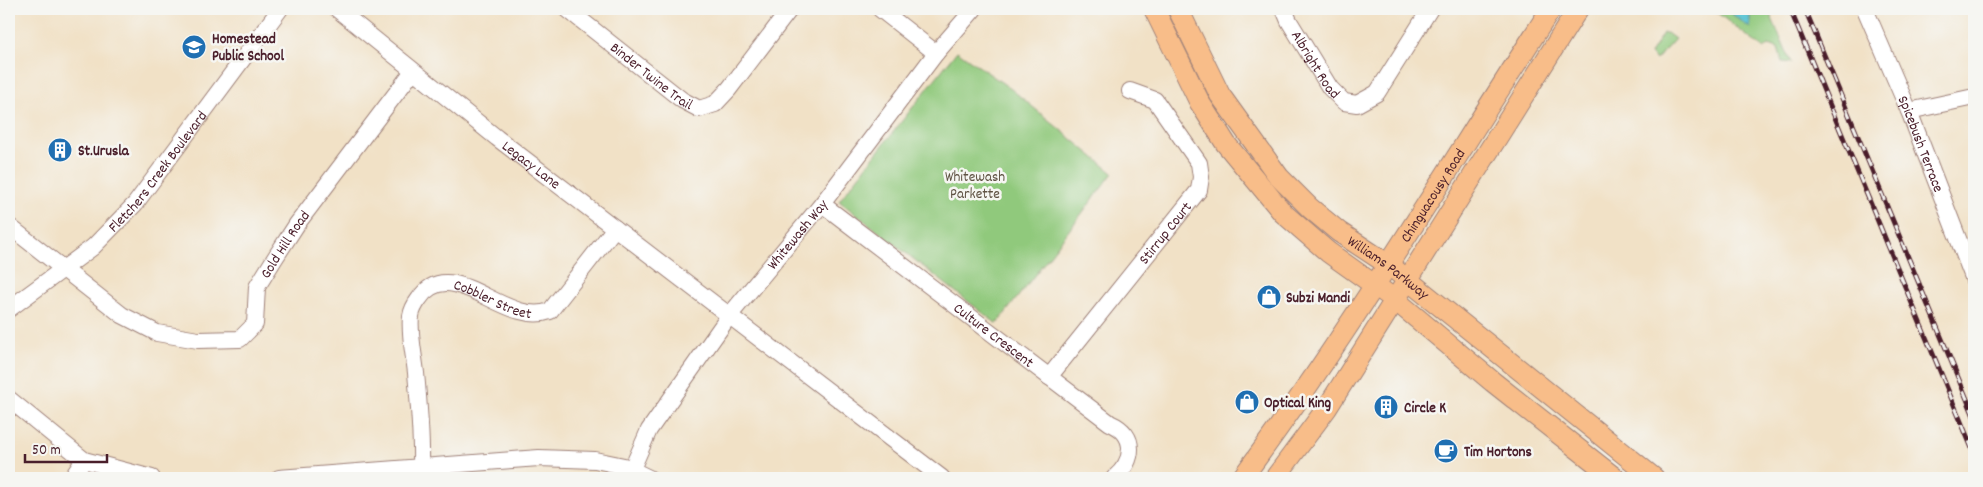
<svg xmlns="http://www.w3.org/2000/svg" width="1983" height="487" viewBox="0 0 1983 487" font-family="Dekko,sans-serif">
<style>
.green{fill:#90c97c;stroke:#6d7454}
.water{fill:#5ac5d4;stroke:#527280}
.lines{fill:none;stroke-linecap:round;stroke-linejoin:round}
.minor-casing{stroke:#9e8078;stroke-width:18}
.major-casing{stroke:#9e8078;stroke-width:22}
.minor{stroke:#fff;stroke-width:16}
.major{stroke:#f8bd89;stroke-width:20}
.rail-casing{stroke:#4a1f2b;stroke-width:5}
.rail{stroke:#f6f6f2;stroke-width:3;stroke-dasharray:9;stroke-linecap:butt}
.labels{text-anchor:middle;stroke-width:5;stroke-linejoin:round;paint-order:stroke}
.poi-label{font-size:15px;font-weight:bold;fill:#4a1f2b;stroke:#f6f6f2;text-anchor:start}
.street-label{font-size:15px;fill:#4a1f2b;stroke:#f6f6f2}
.park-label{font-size:15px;fill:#5f5243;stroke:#f6f6f2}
</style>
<rect width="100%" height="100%" fill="#f6f6f2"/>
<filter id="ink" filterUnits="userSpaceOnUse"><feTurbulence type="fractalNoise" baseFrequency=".02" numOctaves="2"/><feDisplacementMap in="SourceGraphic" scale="10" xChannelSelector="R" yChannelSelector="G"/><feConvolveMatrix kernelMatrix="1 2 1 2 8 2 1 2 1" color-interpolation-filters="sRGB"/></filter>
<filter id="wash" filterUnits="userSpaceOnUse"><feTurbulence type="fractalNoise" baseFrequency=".0096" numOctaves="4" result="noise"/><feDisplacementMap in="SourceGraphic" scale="20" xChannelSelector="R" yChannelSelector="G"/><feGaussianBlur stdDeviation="1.12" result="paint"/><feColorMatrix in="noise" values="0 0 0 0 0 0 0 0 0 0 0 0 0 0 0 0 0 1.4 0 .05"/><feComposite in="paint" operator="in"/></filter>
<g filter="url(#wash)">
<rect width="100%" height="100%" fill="#f1e1c6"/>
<g class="green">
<polygon points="1712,9 1726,9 1735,16 1741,9 1753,9 1755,16 1758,9 1768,9 1791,63 1782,62 1778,48 1769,45 1764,49"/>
<polygon points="1663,33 1667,33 1675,39 1656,60 1650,54"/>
<polygon points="957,51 1011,89 1113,173 997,324 839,201"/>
</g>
<polygon class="water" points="1726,9 1750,9 1750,28"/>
</g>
<g filter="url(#ink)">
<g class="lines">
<defs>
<g id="minor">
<path id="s1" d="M337 9 497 138 942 478"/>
<path id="s2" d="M567 9 682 100 699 109 715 104 729 89 790 9"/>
<polyline points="880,9 936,53"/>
<path id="s3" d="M1284 9 1289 21 1330 88 1344 102 1357 104 1377 93 1430 9"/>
<path id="s4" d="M1865 9 1909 111 1974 280"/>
<polyline points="1909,111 1974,97"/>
<path id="s5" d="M822 204 1110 423C1138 435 1134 461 1114 478"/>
<path id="s6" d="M9 226 122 315 157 333 198 340 240 339 255 324 257 287 275 258 297 224 413 71"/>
<path id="s7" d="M9 309 93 247 135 204 280 9"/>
<path id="s8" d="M1049 377 1199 190 1201 177 1199 163 1155 100 1130 91"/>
<polyline points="9,399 84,460 152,478"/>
<path id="s9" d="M421 468C422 437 419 405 416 373 414 354 409 335 411 316 412 310 416 303 419 299 451 251 505 328 550 311L615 228"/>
<polyline points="72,478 84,460"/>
<polyline points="279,478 539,458 595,460 624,466 649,478"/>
<path id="s10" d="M628 478 649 430 729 316 822 204 936 53 974 9"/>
</g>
<g id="major">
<polyline points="1154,9 1200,103 1226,144 1283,213 1328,252 1394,299 1493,382 1615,478"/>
<path id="s11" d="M1178 9 1220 95 1279 177 1310 208 1339 232 1389 265 1654 478"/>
<path id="s12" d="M1242 478C1354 327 1449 166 1551 9"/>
<polyline points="1275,478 1327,408 1578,9"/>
</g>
</defs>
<use href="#minor" class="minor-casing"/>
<use href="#major" class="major-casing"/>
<use href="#minor" class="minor"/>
<use href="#major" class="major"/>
<defs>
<g id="rail">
<polyline points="1790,9 1974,453"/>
<polyline points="1805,9 1974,416"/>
</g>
</defs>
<use href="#rail" class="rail-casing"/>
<use href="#rail" class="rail"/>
</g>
</g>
<defs>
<symbol id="school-disc" viewBox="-11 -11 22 22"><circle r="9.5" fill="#1f6fb2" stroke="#f6f6f2"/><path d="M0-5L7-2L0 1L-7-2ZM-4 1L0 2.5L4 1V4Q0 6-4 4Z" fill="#fff"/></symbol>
<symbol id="building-disc" viewBox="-11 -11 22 22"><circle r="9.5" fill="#1f6fb2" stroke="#f6f6f2"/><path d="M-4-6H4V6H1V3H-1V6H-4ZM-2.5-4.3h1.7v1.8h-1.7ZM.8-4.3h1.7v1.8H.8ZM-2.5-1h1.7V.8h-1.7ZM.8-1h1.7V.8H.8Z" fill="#fff"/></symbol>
<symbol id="shop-disc" viewBox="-11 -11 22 22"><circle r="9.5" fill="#1f6fb2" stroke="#f6f6f2"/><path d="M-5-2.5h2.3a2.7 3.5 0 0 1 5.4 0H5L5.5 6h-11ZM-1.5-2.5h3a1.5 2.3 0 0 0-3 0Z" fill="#fff"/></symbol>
<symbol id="cafe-disc" viewBox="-11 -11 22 22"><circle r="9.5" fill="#1f6fb2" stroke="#f6f6f2"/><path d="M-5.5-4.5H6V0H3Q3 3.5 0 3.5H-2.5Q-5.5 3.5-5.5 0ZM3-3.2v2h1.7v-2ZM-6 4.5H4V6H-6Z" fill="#fff"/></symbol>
</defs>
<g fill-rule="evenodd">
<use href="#school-disc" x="180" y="33" width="28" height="28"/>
<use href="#building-disc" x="46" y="136" width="28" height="28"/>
<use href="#shop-disc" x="1255" y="283" width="28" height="28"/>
<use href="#shop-disc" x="1233" y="388" width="28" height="28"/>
<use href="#building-disc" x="1372" y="393" width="28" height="28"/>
<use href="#cafe-disc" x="1432" y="437" width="28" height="28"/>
</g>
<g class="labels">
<g class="poi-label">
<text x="212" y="43">Homestead<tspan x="212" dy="17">Public School</tspan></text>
<text x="78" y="155">St.Urusla</text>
<text x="1286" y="302">Subzi Mandi</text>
<text x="1264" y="407">Optical King</text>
<text x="1404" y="412">Circle K</text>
<text x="1464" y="456">Tim Hortons</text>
</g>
<g class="street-label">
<text dy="5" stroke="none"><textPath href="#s3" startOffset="64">Albright Road</textPath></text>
<text dy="5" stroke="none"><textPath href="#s2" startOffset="108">Binder Twine Trail</textPath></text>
<text dy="5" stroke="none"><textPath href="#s4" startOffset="146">Spicebush Terrace</textPath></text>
<text dy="5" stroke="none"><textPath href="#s1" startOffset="249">Legacy Lane</textPath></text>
<text dy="5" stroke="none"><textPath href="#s7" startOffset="204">Fletchers Creek Boulevard</textPath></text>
<text dy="5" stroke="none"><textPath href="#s12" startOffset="341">Chinguacousy Road</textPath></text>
<text dy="5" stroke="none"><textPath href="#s8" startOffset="185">Stirrup Court</textPath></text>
<text dy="5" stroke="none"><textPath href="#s10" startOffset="298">Whitewash Way</textPath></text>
<text dy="5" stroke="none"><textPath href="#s6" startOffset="376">Gold Hill Road</textPath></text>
<text dy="5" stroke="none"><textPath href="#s11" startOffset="339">Williams Parkway</textPath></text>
<text dy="5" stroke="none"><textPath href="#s9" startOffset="254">Cobbler Street</textPath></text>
<text dy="5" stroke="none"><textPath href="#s5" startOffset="216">Culture Crescent</textPath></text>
</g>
<g class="park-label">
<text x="975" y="181">Whitewash<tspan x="975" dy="17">Parkette</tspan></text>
</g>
</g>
<rect width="1983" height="487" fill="none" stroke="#f6f6f2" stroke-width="30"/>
<path d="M25 454v8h82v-8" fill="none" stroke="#4a1f2b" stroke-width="2.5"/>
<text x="32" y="454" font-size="15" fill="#4a1f2b" stroke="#f6f6f2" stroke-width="4" paint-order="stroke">50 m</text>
</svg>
